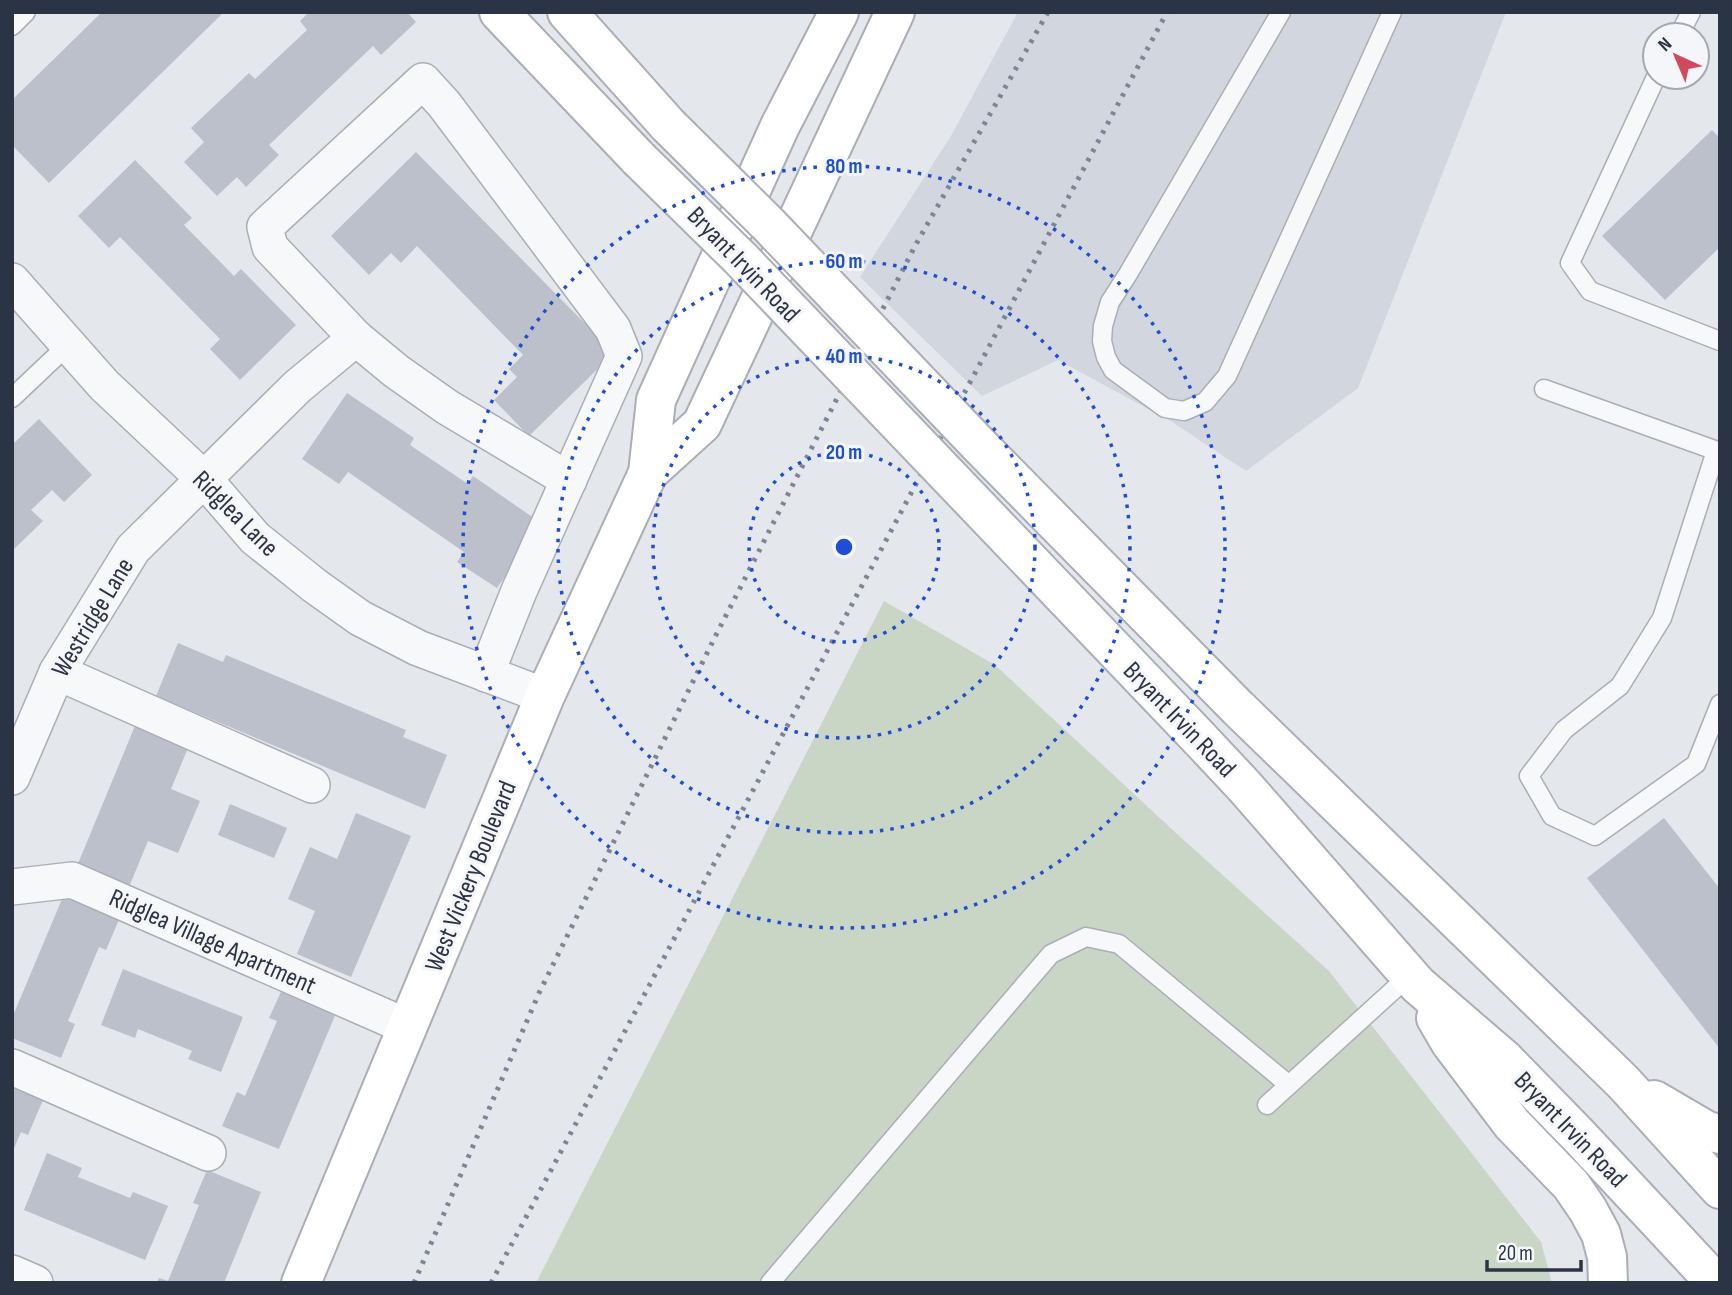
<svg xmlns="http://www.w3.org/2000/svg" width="1732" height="1295" viewBox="0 0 1732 1295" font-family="'Sofia Sans Condensed',sans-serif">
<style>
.built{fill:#d2d6de}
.green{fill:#c9d6c5}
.building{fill:#bbc0ca}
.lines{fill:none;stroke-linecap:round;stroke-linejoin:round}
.lane-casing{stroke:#a9aeb7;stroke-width:21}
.street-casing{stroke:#a9aeb7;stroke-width:38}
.secondary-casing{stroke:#a9aeb7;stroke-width:42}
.lane{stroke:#f7f8fa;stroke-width:18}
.street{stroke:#f7f8fa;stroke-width:35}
.secondary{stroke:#fff;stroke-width:38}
.rail{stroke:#7d8696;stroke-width:5;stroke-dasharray:3.5 7;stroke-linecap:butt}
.secondary-bridge-casing{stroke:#a9aeb7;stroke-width:42;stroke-linecap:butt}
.secondary-bridge{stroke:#fff;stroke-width:38}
.ring{fill:none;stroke:#1d4ed8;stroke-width:3.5;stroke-dasharray:3.5 7}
.labels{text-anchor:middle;stroke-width:6;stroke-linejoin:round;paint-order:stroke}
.street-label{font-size:26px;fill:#2b3445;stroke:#f4f6f9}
.centre{fill:#1d4ed8;stroke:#f4f6f9;stroke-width:3.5}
.ring-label{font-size:21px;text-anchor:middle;font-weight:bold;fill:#1d4ed8;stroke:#f4f6f9;stroke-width:6;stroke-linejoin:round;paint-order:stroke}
</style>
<rect width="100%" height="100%" fill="#e4e7ec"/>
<polygon class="built" points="1018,12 1506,12 1358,388 1246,471 1174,423 1058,360 982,396 860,277 951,136"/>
<polygon class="green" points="884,601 995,665 1176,833 1329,971 1541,1242 1552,1283 536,1283"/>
<g class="building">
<polygon points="102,12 224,12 49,183 12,145 12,100"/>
<polygon points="309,12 407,12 416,22 381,55 373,46 269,145 279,155 246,187 237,177 217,196 184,162 204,142 191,128 249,73 255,79 307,30 300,21"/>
<polygon points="1712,130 1720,138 1720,247 1665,300 1602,236"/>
<polygon points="416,152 614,353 529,436 494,400 517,377 509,369 523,355 417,246 401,263 391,253 369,275 331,236"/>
<polygon points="135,160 192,218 184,225 234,276 241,269 296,325 240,380 210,349 220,339 120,237 109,248 78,216"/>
<polygon points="347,393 414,438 410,445 468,484 473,476 541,523 497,588 457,562 464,552 348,472 339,484 302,459"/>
<polygon points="39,419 92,475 64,502 52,490 31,510 43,521 12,551 12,445"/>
<polygon points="178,643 223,662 226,655 406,730 403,737 447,755 425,809 156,696"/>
<polygon points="137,721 190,743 171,789 200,801 178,853 148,841 129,887 77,866"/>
<polygon points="230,804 287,828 274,858 218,835"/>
<polygon points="356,813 411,836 351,977 297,954 315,911 288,899 310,847 337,859"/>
<polygon points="1664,818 1720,889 1720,1049 1587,878"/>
<polygon points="65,892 121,915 106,950 99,947 68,1021 75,1024 61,1058 12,1038 12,1018"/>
<polygon points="123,969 243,1017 221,1072 188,1059 192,1051 138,1029 135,1038 101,1025"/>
<polygon points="285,983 339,1006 279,1149 222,1126 237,1092 245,1096 277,1021 269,1018"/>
<polygon points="12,1088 43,1100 28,1135 21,1132 12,1153"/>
<polygon points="47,1153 82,1168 78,1177 130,1198 133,1192 168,1206 145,1260 24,1210"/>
<polygon points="207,1170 261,1192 224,1283 157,1283 159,1278 168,1281 199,1205 193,1203"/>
</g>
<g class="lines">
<defs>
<g id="lane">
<polyline points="1281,12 1128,274 1110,302 1103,326 1102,341 1106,357 1113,370 1165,408 1184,411 1205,402 1227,376 1392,12"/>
<polyline points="12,26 26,12"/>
<polyline points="1679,35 1691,12"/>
<polyline points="1656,77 1570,263 1590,291 1720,341"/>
<polyline points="1544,389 1720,452"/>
<polyline points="12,398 68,345"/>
<polyline points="1716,451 1662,618 1620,686 1564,730 1529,776 1552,816 1595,836 1696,764 1720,704"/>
<polyline points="1267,1105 1410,975"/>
<polyline points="770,1283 1051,954 1086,937 1119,944 1289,1085"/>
</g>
<g id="street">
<polyline points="12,281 104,385 204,479 255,538 315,586 360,618 418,648 545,696"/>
<polyline points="356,338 396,371 447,407 569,480"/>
<polyline points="57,672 312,785"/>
<polyline points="12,777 57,672 133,549 297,387 356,338 270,247 265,227 423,81 444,104 613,329 624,356 519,591 486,674"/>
<polyline points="12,887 72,880 408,1027"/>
<polyline points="12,1067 208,1153"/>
<polyline points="12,1273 35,1283"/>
</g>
<g id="secondary">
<polyline points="499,12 639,159"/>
<polyline points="567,12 668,125"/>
<polyline points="648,473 702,424 895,12"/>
<polyline points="1238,708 1623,1082 1720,1189"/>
<polyline points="1200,739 1245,787 1418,985 1505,1060 1579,1136 1716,1283"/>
<polyline points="1436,1018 1450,1042 1512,1124 1571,1185 1588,1210 1601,1234 1607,1257 1608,1283"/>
<polyline points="1654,1100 1707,1131 1720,1134"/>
<polyline points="301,1283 545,696 648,473 656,400 780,126 839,12"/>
</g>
</defs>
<use href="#lane" class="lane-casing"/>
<use href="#street" class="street-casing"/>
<use href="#secondary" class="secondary-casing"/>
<use href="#lane" class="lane"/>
<use href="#street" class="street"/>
<use href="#secondary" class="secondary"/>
<g class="rail">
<polyline points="414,1283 539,993 716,635 915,246 1048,12"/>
<polyline points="491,1283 1167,12"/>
</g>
<defs>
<g id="secondary-bridge">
<polyline points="668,125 770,226 979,445 1238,708"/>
<polyline points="639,159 740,258 1200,739"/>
</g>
</defs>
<use href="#secondary-bridge" class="secondary-bridge-casing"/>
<use href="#secondary-bridge" class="secondary-bridge"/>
</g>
<g class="ring">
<circle cx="844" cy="547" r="95"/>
<circle cx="844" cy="547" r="191"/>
<circle cx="844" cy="547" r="286"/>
<circle cx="844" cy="547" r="381"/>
</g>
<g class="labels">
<g class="street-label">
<text transform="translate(744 264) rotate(46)" y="9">Bryant Irvin Road</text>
<text transform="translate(236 513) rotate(45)" y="9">Ridglea Lane</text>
<text transform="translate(92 617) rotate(-59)" y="9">Westridge Lane</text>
<text transform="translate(1180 719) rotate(46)" y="9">Bryant Irvin Road</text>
<text transform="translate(470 876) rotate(-68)" y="9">West Vickery Boulevard</text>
<text transform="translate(213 941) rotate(24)" y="9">Ridglea Village Apartment</text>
<text transform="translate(1571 1129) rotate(46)" y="9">Bryant Irvin Road</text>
</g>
</g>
<circle cx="844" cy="547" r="10" class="centre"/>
<g class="ring-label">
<text x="844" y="173">80 m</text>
<text x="844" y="268">60 m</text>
<text x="844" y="363">40 m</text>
<text x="844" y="459">20 m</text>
</g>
<rect width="1732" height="1295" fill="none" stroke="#2b3445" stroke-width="28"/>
<g transform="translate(1676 56) rotate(316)"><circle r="33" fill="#f4f6f9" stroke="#a4a8b1" stroke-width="2"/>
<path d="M0-5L12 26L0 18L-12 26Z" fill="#d1495b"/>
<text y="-10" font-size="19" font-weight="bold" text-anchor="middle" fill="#2b3445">N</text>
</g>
<path d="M1487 1260v10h94v-10" fill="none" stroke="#2b3445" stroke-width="3.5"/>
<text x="1498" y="1260" font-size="21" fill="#2b3445" stroke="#f4f6f9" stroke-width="5" paint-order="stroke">20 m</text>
</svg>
